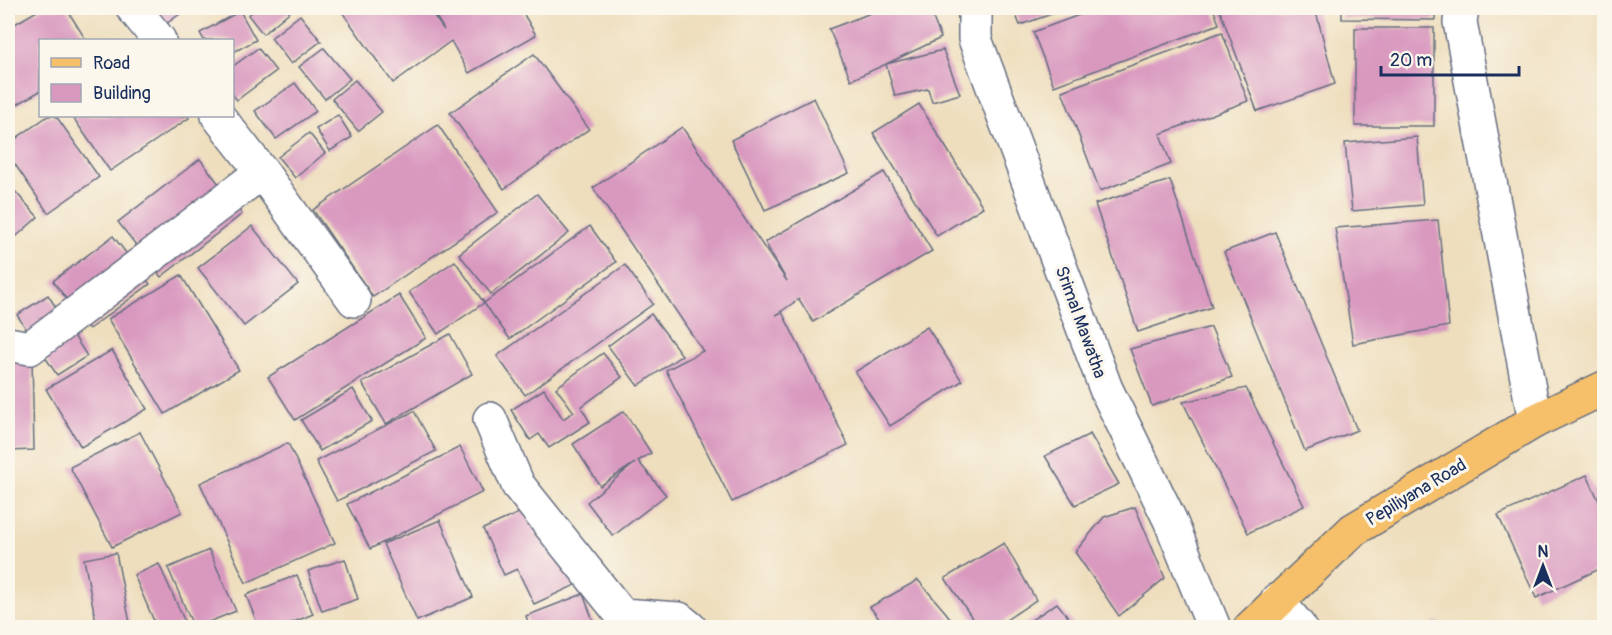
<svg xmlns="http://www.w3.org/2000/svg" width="1612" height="635" viewBox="0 0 1612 635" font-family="Pangolin,sans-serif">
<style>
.building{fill:#d999bf}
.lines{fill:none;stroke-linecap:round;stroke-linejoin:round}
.minor-casing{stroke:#656c7f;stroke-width:36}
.major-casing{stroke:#656c7f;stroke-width:36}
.minor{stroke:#fff;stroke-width:33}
.major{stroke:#f6c06b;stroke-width:33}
.labels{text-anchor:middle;stroke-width:6;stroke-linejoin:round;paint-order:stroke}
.street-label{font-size:18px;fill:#1b2f5e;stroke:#fbf7ec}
</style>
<rect width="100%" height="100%" fill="#fbf7ec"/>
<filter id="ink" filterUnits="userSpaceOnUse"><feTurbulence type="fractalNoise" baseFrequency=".0167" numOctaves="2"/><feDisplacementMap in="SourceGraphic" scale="12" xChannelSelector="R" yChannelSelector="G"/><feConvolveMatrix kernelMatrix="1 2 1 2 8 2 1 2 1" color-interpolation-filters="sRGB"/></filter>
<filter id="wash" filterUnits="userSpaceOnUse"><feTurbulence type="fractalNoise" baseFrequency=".008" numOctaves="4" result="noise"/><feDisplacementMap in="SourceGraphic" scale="24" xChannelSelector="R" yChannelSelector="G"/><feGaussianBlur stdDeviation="1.35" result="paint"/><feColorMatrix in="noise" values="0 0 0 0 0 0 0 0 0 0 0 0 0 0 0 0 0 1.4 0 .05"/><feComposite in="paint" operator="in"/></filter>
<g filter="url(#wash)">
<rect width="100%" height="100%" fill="#eedebd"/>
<g id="blocks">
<g class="building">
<polygon points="8,8 23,8 8,15"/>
<polygon points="42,8 66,8 86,40 40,40 40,91 8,110 8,28"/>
<polygon points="137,8 188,8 155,32"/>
<polygon points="257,8 292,8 293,9 263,34 248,15"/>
<polygon points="348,8 428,8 444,30 431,8 520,8 536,35 469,73 451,41 393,83 342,12"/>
<polygon points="884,8 929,8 941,38 886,64 943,50 960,94 932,102 928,89 895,96 886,64 851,80 829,29"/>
<polygon points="1013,8 1069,8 1020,25"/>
<polygon points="1098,8 1213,8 1219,24 1054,86 1033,32"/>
<polygon points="1219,8 1315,8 1335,84 1257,111"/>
<polygon points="1342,8 1435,8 1435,20 1342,19"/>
<polygon points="240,11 256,40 232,53 232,40 204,40 200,33"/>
<polygon points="300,15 321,41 291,64 271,38"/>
<rect x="1355" y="28" width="79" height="98"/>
<polygon points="1222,32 1248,101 1160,134 1171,164 1100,191 1062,91"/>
<polygon points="258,48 276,71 237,100 232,94 232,67"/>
<polygon points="324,48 350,79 325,99 299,67"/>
<polygon points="534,54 589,129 504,189 450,113"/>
<polygon points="355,80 382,112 358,131 332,99"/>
<polygon points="295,83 316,111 276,139 255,111"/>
<polygon points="814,98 849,173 765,210 731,140"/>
<polygon points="919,104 983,207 937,236 873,133"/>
<polygon points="338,115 352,137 330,151 316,129"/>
<polygon points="48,116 56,116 99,177 48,213 8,154 8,144"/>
<polygon points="72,116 188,116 189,118 110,171"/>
<polygon points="438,125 498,212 373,297 313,210"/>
<polygon points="682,127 787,281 765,242 884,172 932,251 813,322 799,299 776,315 782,312 848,445 732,502 666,370 703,351 593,188"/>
<polygon points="309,133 325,153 295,178 278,157"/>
<polygon points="1417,137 1423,205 1352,211 1345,143"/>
<polygon points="200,159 242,214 161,277 118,222"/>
<polygon points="1170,180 1212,307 1138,332 1095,204"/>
<polygon points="12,188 38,217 10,242 8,240 8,192"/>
<polygon points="537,194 569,233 491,294 459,254"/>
<polygon points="1438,220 1449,326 1353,344 1335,228"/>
<polygon points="252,226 298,284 244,326 198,268"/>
<polygon points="590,226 616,262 510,339 484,303 438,334 409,292 455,261 484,303"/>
<polygon points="1275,232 1357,430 1305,451 1224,252"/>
<polygon points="113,236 150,284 89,329 53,281"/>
<polygon points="625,265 653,304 525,395 497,356"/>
<polygon points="181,275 239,370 165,414 108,319"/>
<polygon points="48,295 87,356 57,375 17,315"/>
<polygon points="399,295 426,338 295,420 268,377"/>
<polygon points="651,314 682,355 638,386 608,346"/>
<polygon points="927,327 962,381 890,426 855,372"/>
<polygon points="1211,327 1232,377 1152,406 1130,349"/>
<polygon points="450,334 472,374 386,424 362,383"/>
<polygon points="112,350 147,409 81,447 46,389"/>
<polygon points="603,353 622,377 581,407 590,422 549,448 539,434 530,440 511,410 544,389 563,419 574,412 556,388"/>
<polygon points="32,357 34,450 8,451 8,358"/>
<polygon points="1246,388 1304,506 1248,533 1183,402"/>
<polygon points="353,389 372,421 320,451 301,420"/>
<polygon points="414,411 436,451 337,501 316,461"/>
<polygon points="624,411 651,453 638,461 666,495 613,536 587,502 635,463 600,486 573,444"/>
<polygon points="140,432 182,512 112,547 70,467"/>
<polygon points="1090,434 1119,484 1075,505 1045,456"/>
<polygon points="288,443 335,543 246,583 200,483"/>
<polygon points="460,447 483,492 370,549 347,504"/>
<polygon points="1587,475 1604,512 1604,567 1536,598 1498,515"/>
<polygon points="1135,507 1165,578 1119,616 1075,552 1104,517"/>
<polygon points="530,508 552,553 564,548 580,583 534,604 517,569 504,575 483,529"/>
<polygon points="440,520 473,597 417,621 383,544"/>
<polygon points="1004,543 1036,600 994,628 979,628 945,578"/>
<polygon points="209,550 236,611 194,628 168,568"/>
<polygon points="116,553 131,628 97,628 84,559"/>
<polygon points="345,559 358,599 322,611 308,571"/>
<polygon points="159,564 185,622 171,628 157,628 134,575"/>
<polygon points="297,575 313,614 280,628 259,628 246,595"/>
<polygon points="918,580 947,614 956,628 886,628 870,607"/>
<polygon points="583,594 596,628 530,628 526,616"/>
<polygon points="1057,603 1077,628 1019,628"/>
<polygon points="1436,621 1441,628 1428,628"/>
</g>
</g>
</g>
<g filter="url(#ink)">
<use href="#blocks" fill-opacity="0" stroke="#656c7f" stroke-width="1.5"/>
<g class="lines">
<defs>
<g id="minor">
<polyline points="133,8 159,40"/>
<polyline points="975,8 975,39 1106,389 1170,520 1214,628"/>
<polyline points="1462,8 1460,22 1535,421"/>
<polyline points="218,116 262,172 354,300"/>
<polyline points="8,344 30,348 262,172"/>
<polyline points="490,419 518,485 622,615 679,619 690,628"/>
<polyline points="1277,600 1300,628"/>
</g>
<polyline id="major" points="1250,628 1353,530 1535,421 1604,388"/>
</defs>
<use href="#minor" class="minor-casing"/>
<use href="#major" class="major-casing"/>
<use href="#minor" class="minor"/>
<use href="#major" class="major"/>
</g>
</g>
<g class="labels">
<g class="street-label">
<text transform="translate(1081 322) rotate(70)" y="6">Srimal Mawatha</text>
<text transform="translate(1416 492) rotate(-31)" y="6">Pepiliyana Road</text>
</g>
</g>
<rect width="1612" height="635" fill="none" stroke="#fbf7ec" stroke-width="30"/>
<rect x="39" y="39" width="195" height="78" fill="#fbf7ec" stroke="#a1a7b3" stroke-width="1.5"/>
<rect x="51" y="58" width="30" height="9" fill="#f6c06b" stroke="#a1a7b3" stroke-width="1.5"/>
<text x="93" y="69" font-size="18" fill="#1b2f5e">Road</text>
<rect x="51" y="84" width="30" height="18" fill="#d999bf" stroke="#a1a7b3" stroke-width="1.5"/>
<text x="93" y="99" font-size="18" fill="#1b2f5e">Building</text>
<g transform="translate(1543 566)" stroke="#fbf7ec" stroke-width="4.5" paint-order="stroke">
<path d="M0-4.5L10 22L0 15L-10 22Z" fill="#1b2f5e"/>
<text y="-9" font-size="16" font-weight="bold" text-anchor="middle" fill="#1b2f5e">N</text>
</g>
<path d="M1381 66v9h138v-9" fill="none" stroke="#1b2f5e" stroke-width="3"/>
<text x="1390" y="66" font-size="18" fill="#1b2f5e" stroke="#fbf7ec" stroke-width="4.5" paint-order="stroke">20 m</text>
</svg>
